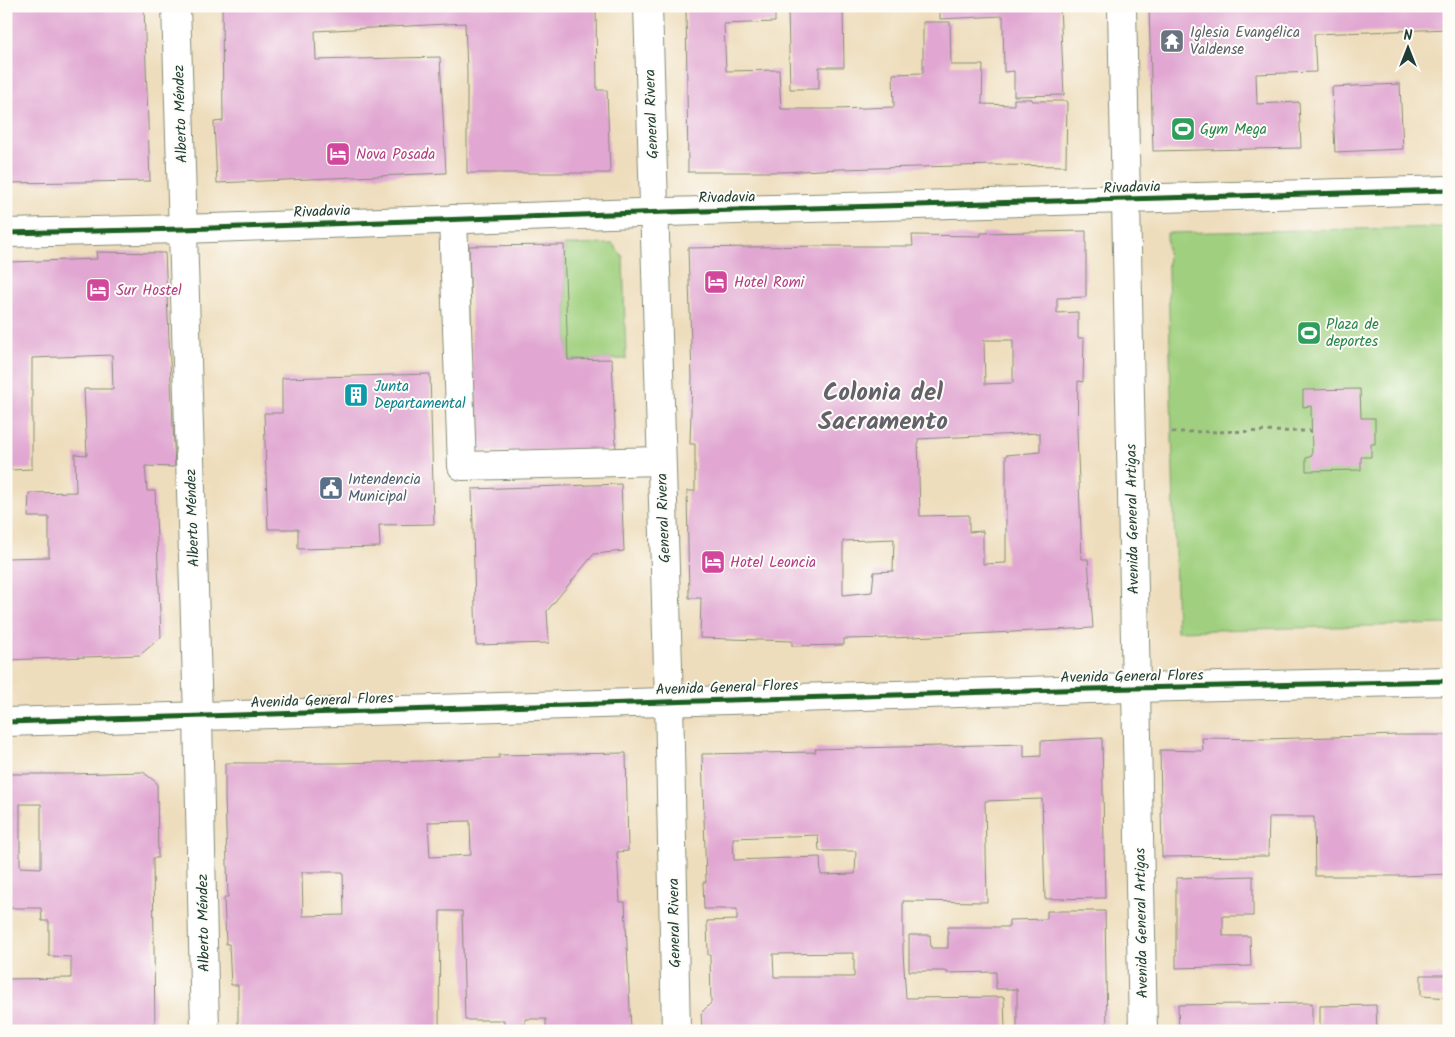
<svg xmlns="http://www.w3.org/2000/svg" width="1455" height="1037" viewBox="0 0 1455 1037" font-family="Kalam,sans-serif">
<style>
.green{fill:#a0d07f;stroke:#60865a}
.building{fill:#e1a7d2;fill-rule:evenodd}
.lines{fill:none;stroke-linecap:round;stroke-linejoin:round}
.street-casing{stroke:#868d78;stroke-width:30}
.secondary-casing{stroke:#868d78;stroke-width:30}
.path{stroke:#868d78;stroke-width:3;stroke-dasharray:4 4;stroke-linecap:butt}
.street{stroke:#fff;stroke-width:28}
.secondary{stroke:#fff;stroke-width:28}
.cycleway-casing{stroke:#fdfcf7;stroke-width:8}
.cycleway{stroke:#1b5e20;stroke-width:5}
.labels{text-anchor:middle;stroke-width:4;stroke-linejoin:round;paint-order:stroke}
.worship-label{font-size:15px;fill:#5b616d;stroke:#fdfcf7;text-anchor:start}
.street-label{font-size:15px;fill:#1f3d34;stroke:#fdfcf7}
.leisure-label{font-size:15px;fill:#27864d;stroke:#fdfcf7;text-anchor:start}
.hotel-label{font-size:15px;fill:#b23c85;stroke:#fdfcf7;text-anchor:start}
.culture-label{font-size:15px;fill:#0d838f;stroke:#fdfcf7;text-anchor:start}
.service-label{font-size:15px;fill:#4e5e75;stroke:#fdfcf7;text-anchor:start}
.town-label{font-size:25px;font-weight:bold;fill:#63626b;stroke:#fdfcf7}
</style>
<rect width="100%" height="100%" fill="#fdfcf7"/>
<filter id="ink" filterUnits="userSpaceOnUse"><feTurbulence type="fractalNoise" baseFrequency=".02" numOctaves="2"/><feDisplacementMap in="SourceGraphic" scale="10" xChannelSelector="R" yChannelSelector="G"/><feConvolveMatrix kernelMatrix="1 2 1 2 8 2 1 2 1" color-interpolation-filters="sRGB"/></filter>
<filter id="wash" filterUnits="userSpaceOnUse"><feTurbulence type="fractalNoise" baseFrequency=".0096" numOctaves="4" result="noise"/><feDisplacementMap in="SourceGraphic" scale="20" xChannelSelector="R" yChannelSelector="G"/><feGaussianBlur stdDeviation="1.12" result="paint"/><feColorMatrix in="noise" values="0 0 0 0 0 0 0 0 0 0 0 0 0 0 0 0 0 1.4 0 .05"/><feComposite in="paint" operator="in"/></filter>
<g filter="url(#wash)">
<rect width="100%" height="100%" fill="#eeddbc"/>
<g class="green">
<polygon points="1449,227 1449,624 1177,631 1167,233"/>
<polygon points="613,244 623,257 626,359 568,360 564,245"/>
</g>
<g id="blocks">
<g class="building">
<polygon points="6,6 144,6 150,181 6,183"/>
<polygon points="222,6 596,6 597,90 607,90 610,173 467,173 467,70 465,23 315,31 316,60 440,57 446,173 217,183 214,122 223,121"/>
<polygon points="686,6 775,6 775,22 724,24 726,71 779,70 781,109 837,109 894,107 893,74 923,73 923,22 950,22 951,65 983,65 982,104 1014,105 1014,99 1032,99 1032,101 1067,101 1066,166 996,165 840,169 782,172 688,172"/>
<polygon points="940,6 1060,6 1064,95 1014,96 1014,71 1004,72 1003,16 940,19"/>
<polygon points="1149,6 1449,6 1449,29 1314,34 1316,72 1256,74 1257,104 1299,102 1301,148 1153,151"/>
<polygon points="843,9 844,67 819,67 819,89 790,89 788,10"/>
<polygon points="1400,84 1403,149 1335,152 1332,87"/>
<path d="M1086 231V297L1057 298V313L1078 312V338H1084L1083 382 1078 381 1077 431 1082 559H1088L1093 628 893 638 844 639V645L792 646V641L700 638 701 598H689L687 491H695V444H690L692 378 688 248 822 246H913L912 235 981 236V233ZM984 340H1013V383L985 384ZM1040 433V452L1006 455V563L983 564V531L969 532V515L920 516 918 439ZM894 539 893 571 874 572 872 592 843 595V541Z"/>
<polygon points="564,245 568,360 612,359 616,450 475,452 469,246"/>
<polygon points="96,252 165,253 175,467 145,466 147,491 155,491 161,637 140,655 6,660 6,558 49,557 49,517 28,517 29,493 76,492 75,454 87,455 84,389 113,389 112,355 32,358 32,469 10,470 10,459 6,459 6,253 11,253 11,262 97,259"/>
<polygon points="430,374 434,524 379,525 380,547 298,549 298,529 268,529 264,413 282,413 282,378"/>
<polygon points="1360,389 1361,418 1375,418 1375,444 1371,444 1371,457 1361,457 1361,470 1306,471 1306,458 1312,456 1311,406 1303,407 1303,390"/>
<polygon points="621,484 624,551 594,554 547,611 549,643 476,645 472,489"/>
<polygon points="1398,735 1449,735 1449,874 1402,876 1315,876 1314,817 1269,817 1268,856 1162,857 1160,750 1203,751 1202,738 1266,739"/>
<path d="M1102 738 1105 898 1045 899 1042 799 985 801 987 902 903 901V952L906 998 1004 997 1005 1031H702L701 1013 711 1003 710 955H708L707 921 737 920V909H704L703 882H706L702 754 816 752 815 749 1024 744V757L1041 756V741ZM818 835 819 851H856L855 874 821 875 820 857 734 860 733 838ZM854 953V977H774L773 954Z"/>
<path d="M626 753 628 851 617 852 620 902H625L631 1031H546V1019H525V1031H504V1020H465L462 911H440L439 1031H238V985H231L229 944H226L224 897H228L225 797V763H339L424 761 499 758V755ZM470 821 471 855 430 857 428 822ZM302 872H343L344 915 303 916Z"/>
<path d="M143 772 157 783 158 858H153L155 1031H6V979L71 978V957L49 956V921H42L41 908H6V774H69ZM20 804H41V868L20 867Z"/>
<polygon points="1253,876 1253,916 1223,916 1223,936 1250,936 1251,966 1176,968 1176,878"/>
<polygon points="1047,911 1105,911 1107,1031 1050,1031 1017,1029 1017,989 996,989 996,972 947,973 947,971 909,971 909,935 930,935 931,948 948,948 948,927 1009,927 1009,920 1047,919"/>
<polygon points="1421,975 1449,975 1449,998 1421,996"/>
<polygon points="1312,1003 1312,1031 1179,1031 1178,1005"/>
<polygon points="1376,1005 1377,1031 1354,1031 1354,1026 1320,1027 1320,1006"/>
</g>
</g>
</g>
<g filter="url(#ink)">
<use href="#blocks" fill-opacity="0" stroke="#868d78" stroke-width="1"/>
<g class="lines">
<defs>
<g id="street">
<polyline points="176,6 198,717 205,1031"/>
<polyline points="648,6 669,701 676,1031"/>
<polyline points="453,219 462,466 661,461"/>
<polyline points="6,233 183,229 667,212 1449,190"/>
</g>
<g id="secondary">
<polyline points="1122,6 1143,1031"/>
<polyline points="6,722 1090,689 1449,681"/>
</g>
</defs>
<use href="#street" class="street-casing"/>
<use href="#secondary" class="secondary-casing"/>
<polyline class="path" points="1172,432 1311,431"/>
<use href="#street" class="street"/>
<use href="#secondary" class="secondary"/>
<defs>
<g id="cycleway">
<polyline points="6,233 183,229 667,212 1449,190"/>
<polyline points="6,722 1090,689 1449,681"/>
</g>
</defs>
<use href="#cycleway" class="cycleway-casing"/>
<use href="#cycleway" class="cycleway"/>
</g>
</g>
<defs>
<symbol id="temple-square" viewBox="-11 -11 22 22"><rect x="-9" y="-9" width="18" height="18" rx="4" fill="#6b7280" stroke="#fdfcf7"/><path d="M0-6L5-2H3V0L6.5 2.5H4V6H1.5V3h-3V6H-4V2.5H-6.5L-3 0V-2H-5Z" fill="#fff"/></symbol>
<symbol id="stadium-square" viewBox="-11 -11 22 22"><rect x="-9" y="-9" width="18" height="18" rx="4" fill="#2e9e5b" stroke="#fdfcf7"/><path d="M0-5a6.5 5 0 1 0 0 10a6.5 5 0 1 0 0-10ZM-3.5-1.8h7v3.6h-7Z" fill="#fff"/></symbol>
<symbol id="hotel-square" viewBox="-11 -11 22 22"><rect x="-9" y="-9" width="18" height="18" rx="4" fill="#d1479c" stroke="#fdfcf7"/><path d="M-6-4.5h1.5V1H6V5H4.5V3h-9V5H-6ZM-4 0a1.8 1.8 0 1 1 3.6 0ZM.5 0V-2.5h3Q6-2.5 6 0Z" fill="#fff"/></symbol>
<symbol id="building-square" viewBox="-11 -11 22 22"><rect x="-9" y="-9" width="18" height="18" rx="4" fill="#0f9aa8" stroke="#fdfcf7"/><path d="M-4-6H4V6H1V3H-1V6H-4ZM-2.5-4.3h1.7v1.8h-1.7ZM.8-4.3h1.7v1.8H.8ZM-2.5-1h1.7V.8h-1.7ZM.8-1h1.7V.8H.8Z" fill="#fff"/></symbol>
<symbol id="civic-square" viewBox="-11 -11 22 22"><rect x="-9" y="-9" width="18" height="18" rx="4" fill="#5c6f8a" stroke="#fdfcf7"/><path d="M-.6-6.5H3V-4.5H.6V-3L4-1V1h2V6H-6V1h2V-1L-.6-3ZM-1.2 2.5V6h2.4V2.5Z" fill="#fff"/></symbol>
</defs>
<g fill-rule="evenodd">
<use href="#temple-square" x="1158" y="27" width="28" height="28"/>
<use href="#stadium-square" x="1169" y="115" width="28" height="28"/>
<use href="#hotel-square" x="324" y="140" width="28" height="28"/>
<use href="#hotel-square" x="702" y="268" width="28" height="28"/>
<use href="#hotel-square" x="84" y="276" width="28" height="28"/>
<use href="#stadium-square" x="1295" y="319" width="28" height="28"/>
<use href="#building-square" x="342" y="381" width="28" height="28"/>
<use href="#civic-square" x="317" y="474" width="28" height="28"/>
<use href="#hotel-square" x="699" y="548" width="28" height="28"/>
</g>
<g class="labels">
<g class="worship-label">
<text x="1190" y="37">Iglesia Evangélica<tspan x="1190" dy="17">Valdense</tspan></text>
</g>
<g class="street-label">
<text transform="translate(180 114) rotate(-92)" y="5">Alberto Méndez</text>
<text transform="translate(651 114) rotate(-92)" y="5">General Rivera</text>
<text transform="translate(1132 187) rotate(-2)" y="5">Rivadavia</text>
<text transform="translate(727 197) rotate(-1)" y="5">Rivadavia</text>
<text transform="translate(322 211) rotate(-2)" y="5">Rivadavia</text>
<text transform="translate(192 518) rotate(-92)" y="5">Alberto Méndez</text>
<text transform="translate(663 518) rotate(-92)" y="5">General Rivera</text>
<text transform="translate(1132 519) rotate(-91)" y="5">Avenida General Artigas</text>
<text transform="translate(1132 676) rotate(-1)" y="5">Avenida General Flores</text>
<text transform="translate(727 687) rotate(-2)" y="5">Avenida General Flores</text>
<text transform="translate(322 700) rotate(-2)" y="5">Avenida General Flores</text>
<text transform="translate(203 923) rotate(-91)" y="5">Alberto Méndez</text>
<text transform="translate(674 923) rotate(-91)" y="5">General Rivera</text>
<text transform="translate(1141 923) rotate(-91)" y="5">Avenida General Artigas</text>
</g>
<g class="leisure-label">
<text x="1200" y="134">Gym Mega</text>
<text x="1326" y="329">Plaza de<tspan x="1326" dy="17">deportes</tspan></text>
</g>
<g class="hotel-label">
<text x="356" y="159">Nova Posada</text>
<text x="734" y="287">Hotel Romi</text>
<text x="116" y="295">Sur Hostel</text>
<text x="730" y="567">Hotel Leoncia</text>
</g>
<g class="culture-label">
<text x="374" y="391">Junta<tspan x="374" dy="17">Departamental</tspan></text>
</g>
<g class="service-label">
<text x="348" y="484">Intendencia<tspan x="348" dy="17">Municipal</tspan></text>
</g>
<g class="town-label">
<text x="883" y="400">Colonia del<tspan x="883" dy="29">Sacramento</tspan></text>
</g>
</g>
<rect width="1455" height="1037" fill="none" stroke="#fdfcf7" stroke-width="25"/>
<g transform="translate(1408 48)" stroke="#fdfcf7" stroke-width="4" paint-order="stroke">
<path d="M0-4L9 19L0 12L-9 19Z" fill="#1f3d34"/>
<text y="-8" font-size="14" font-weight="bold" text-anchor="middle" fill="#1f3d34">N</text>
</g>
</svg>
